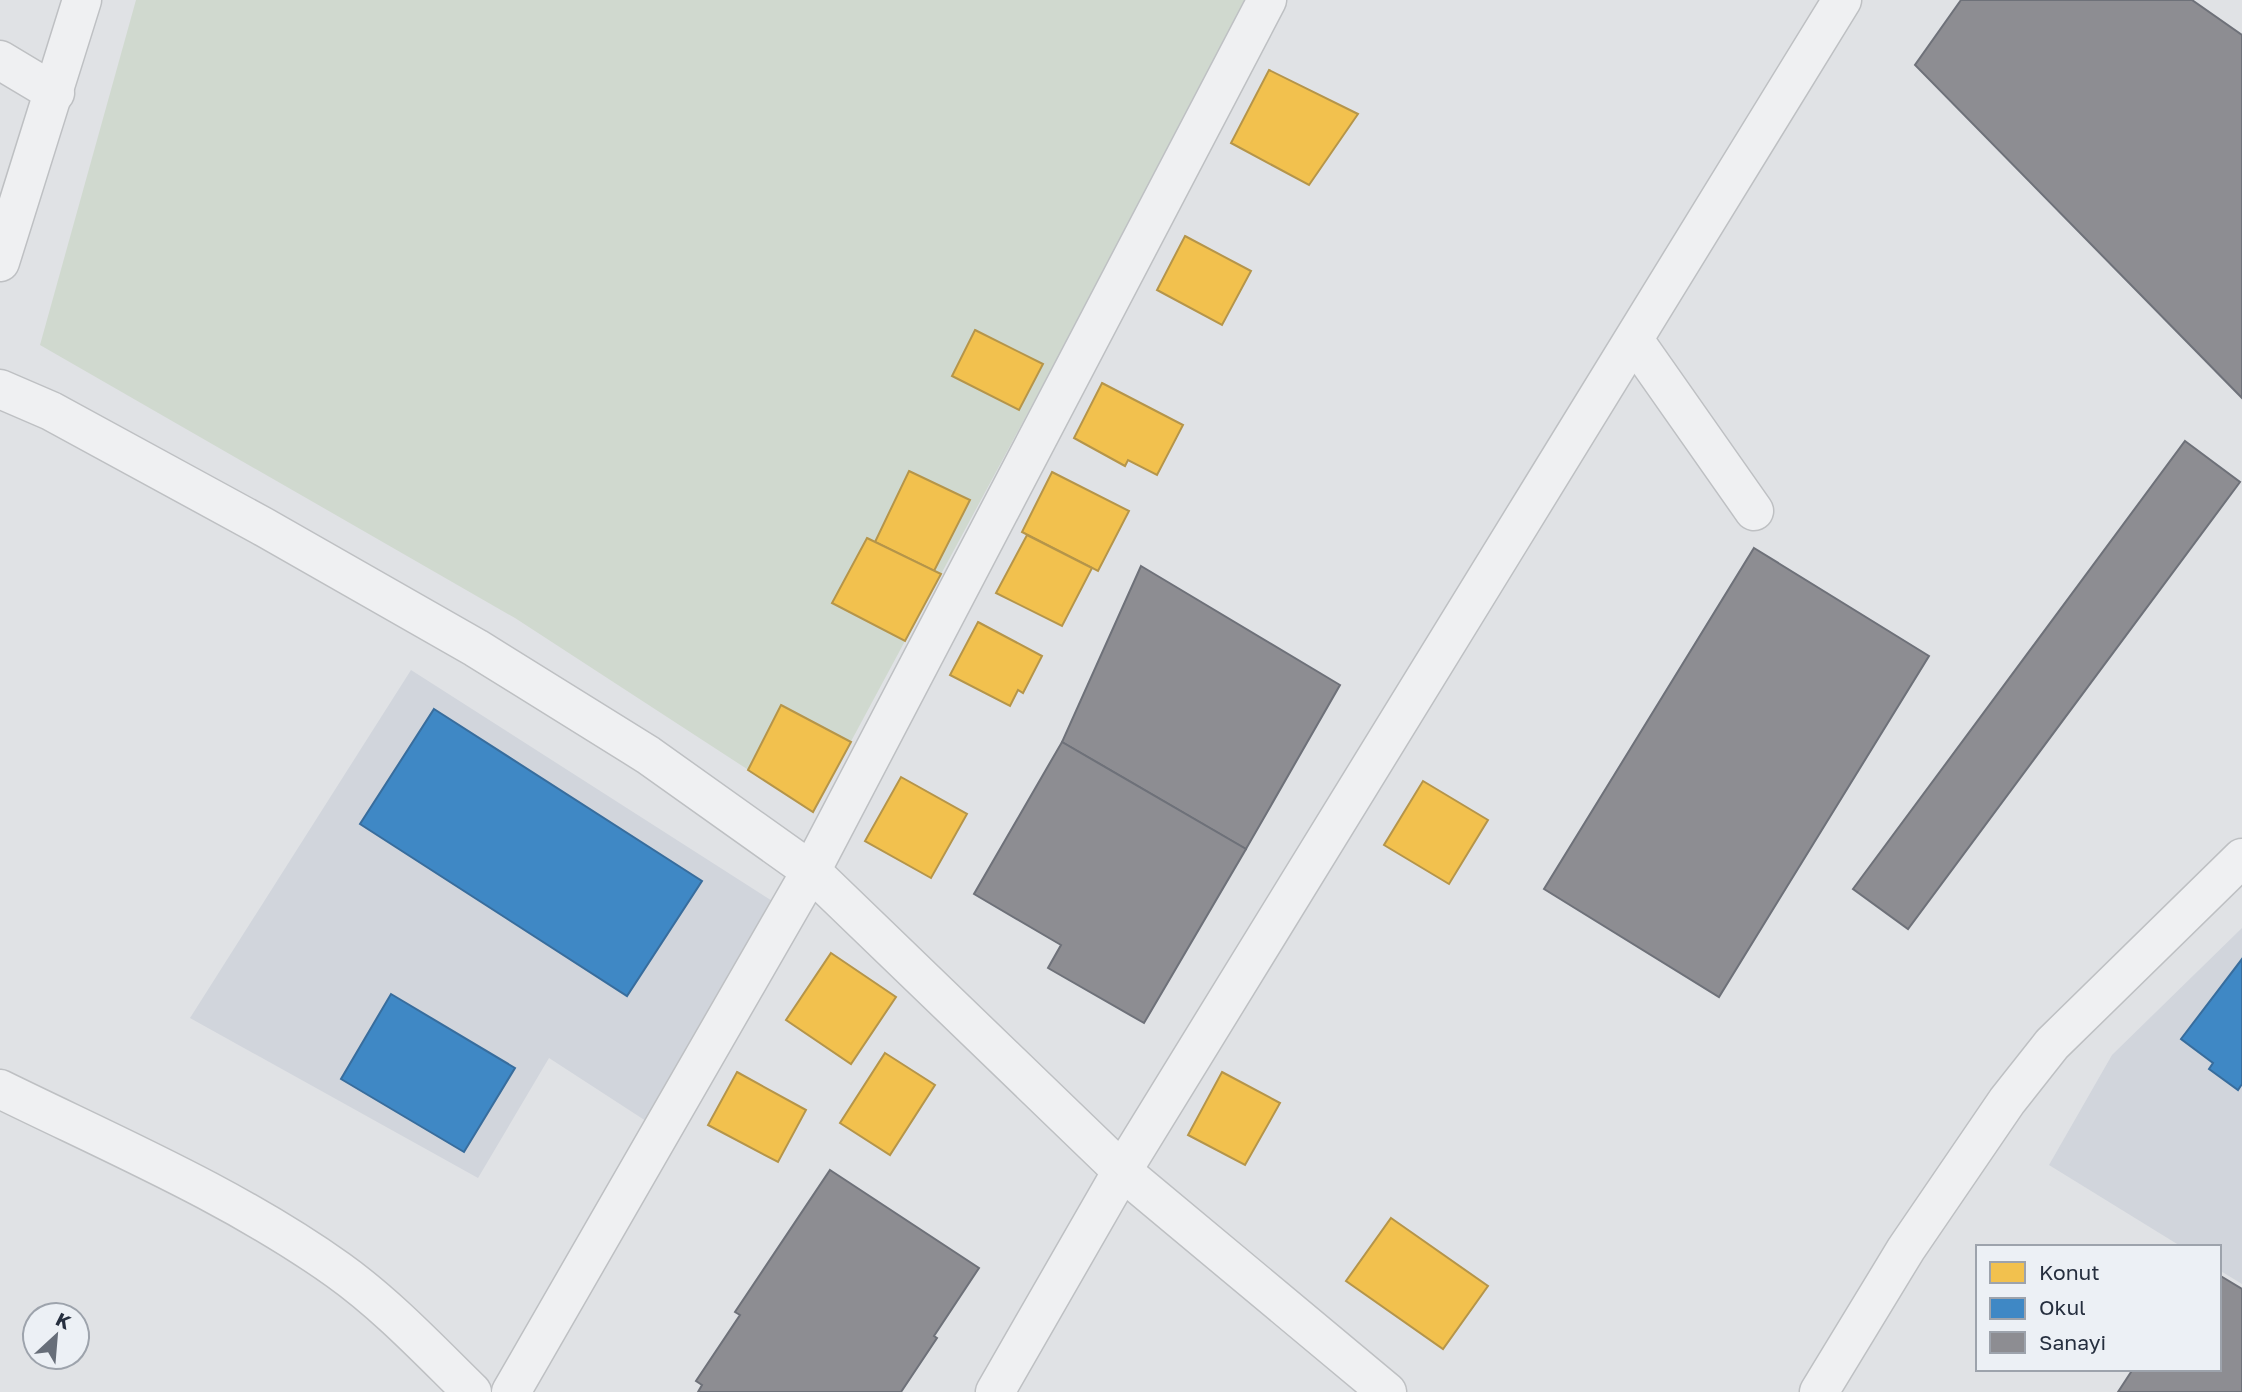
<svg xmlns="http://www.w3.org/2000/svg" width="2242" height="1392" viewBox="0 0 2242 1392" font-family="'Golos Text',sans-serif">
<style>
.built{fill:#d1d5dc}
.green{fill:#d0d9cf}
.homes{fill:#f2c14e;stroke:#b5954a;stroke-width:2}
.schools{fill:#3f88c5;stroke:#386d9d;stroke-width:2}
.industry{fill:#8d8d92;stroke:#6e7179;stroke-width:2}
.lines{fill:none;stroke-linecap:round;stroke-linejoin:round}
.minor-casing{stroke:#bec0c3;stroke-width:41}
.minor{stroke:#eff0f2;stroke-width:38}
</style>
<rect width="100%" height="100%" fill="#e0e2e5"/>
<g class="built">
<polygon points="411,670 777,904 646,1121 549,1058 478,1178 190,1018"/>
<polygon points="2242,928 2242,1284 2219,1270 2219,1247 2182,1247 2049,1165 2112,1055"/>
</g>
<polygon class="green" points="136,0 1250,0 813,812 515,618 40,345"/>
<g class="homes">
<polygon points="1269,70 1358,114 1309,185 1231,143"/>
<polygon points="1185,236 1251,271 1222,325 1157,290"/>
<polygon points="975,330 1043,364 1019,410 952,376"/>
<polygon points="1102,383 1183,425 1157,475 1128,460 1125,466 1074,438"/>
<polygon points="909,471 970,500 934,571 875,542"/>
<polygon points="1052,472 1129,511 1098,571 1022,532"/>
<polygon points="1027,535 1092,568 1062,626 996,593"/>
<polygon points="867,538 941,574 905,641 832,603"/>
<polygon points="978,622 1042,656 1023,693 1018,690 1010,706 950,675"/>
<polygon points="781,705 851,742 813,812 748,770"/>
<polygon points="901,777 967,814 931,878 865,841"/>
<polygon points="1423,781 1488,820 1449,884 1384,845"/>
<polygon points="831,953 896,997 851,1064 786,1020"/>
<polygon points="885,1053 935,1085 890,1155 840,1123"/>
<polygon points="737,1072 806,1110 778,1162 708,1125"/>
<polygon points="1222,1072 1280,1103 1245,1165 1188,1135"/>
<polygon points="1391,1218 1488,1286 1443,1349 1346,1281"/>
</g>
<g class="schools">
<polygon points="434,709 702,881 627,996 360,824"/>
<polygon points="2242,959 2242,1084 2238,1090 2209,1069 2213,1063 2181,1039"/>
<polygon points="391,994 515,1068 464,1152 341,1079"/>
</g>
<g class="industry">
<polygon points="1961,0 2192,0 2242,35 2242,398 1915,65"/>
<polygon points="2185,441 2240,482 1908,929 1853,889"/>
<polygon points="1754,548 1929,656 1719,997 1544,889"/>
<polygon points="1141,566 1340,685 1246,849 1062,742"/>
<polygon points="1062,742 1246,849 1144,1023 1048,968 1061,945 974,894"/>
<polygon points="830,1170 979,1268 934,1336 937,1338 901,1392 698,1392 702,1385 696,1381 740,1315 735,1312"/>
<polygon points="2219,1275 2242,1289 2242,1392 2118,1392 2133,1369 2219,1369"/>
</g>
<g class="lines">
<defs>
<g id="minor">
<polyline points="0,60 55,93"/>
<polyline points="0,262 82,0"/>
<polyline points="1634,340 1754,511"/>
<polyline points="0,389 51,411 262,526 476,648 648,755 811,871 1122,1171 1387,1392"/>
<path d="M0 1089C114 1145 234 1196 338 1270 387 1305 429 1350 472 1392"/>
<polyline points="511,1392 811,871 1267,0"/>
<polyline points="995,1392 1122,1171 1842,0"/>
<polyline points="1819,1392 1906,1249 2007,1101 2052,1044 2242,858"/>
</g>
</defs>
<use href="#minor" class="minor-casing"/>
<use href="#minor" class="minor"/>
</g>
<rect x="1976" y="1245" width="245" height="126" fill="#ecf0f5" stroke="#9da3ac" stroke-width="2"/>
<rect x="1990" y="1262" width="35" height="21" fill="#f2c14e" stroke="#9da3ac" stroke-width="2"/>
<text x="2039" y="1280" font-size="21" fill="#262f3f">Konut</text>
<rect x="1990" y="1298" width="35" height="21" fill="#3f88c5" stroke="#9da3ac" stroke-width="2"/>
<text x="2039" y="1315" font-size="21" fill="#262f3f">Okul</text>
<rect x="1990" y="1332" width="35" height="21" fill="#8d8d92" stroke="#9da3ac" stroke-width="2"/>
<text x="2039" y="1350" font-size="21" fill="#262f3f">Sanayi</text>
<g transform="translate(56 1336) rotate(26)"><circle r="33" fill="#ecf0f5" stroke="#9da3ac" stroke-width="2"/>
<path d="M0-5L12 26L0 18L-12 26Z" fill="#676e79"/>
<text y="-10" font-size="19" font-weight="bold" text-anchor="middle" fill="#262f3f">K</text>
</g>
</svg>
